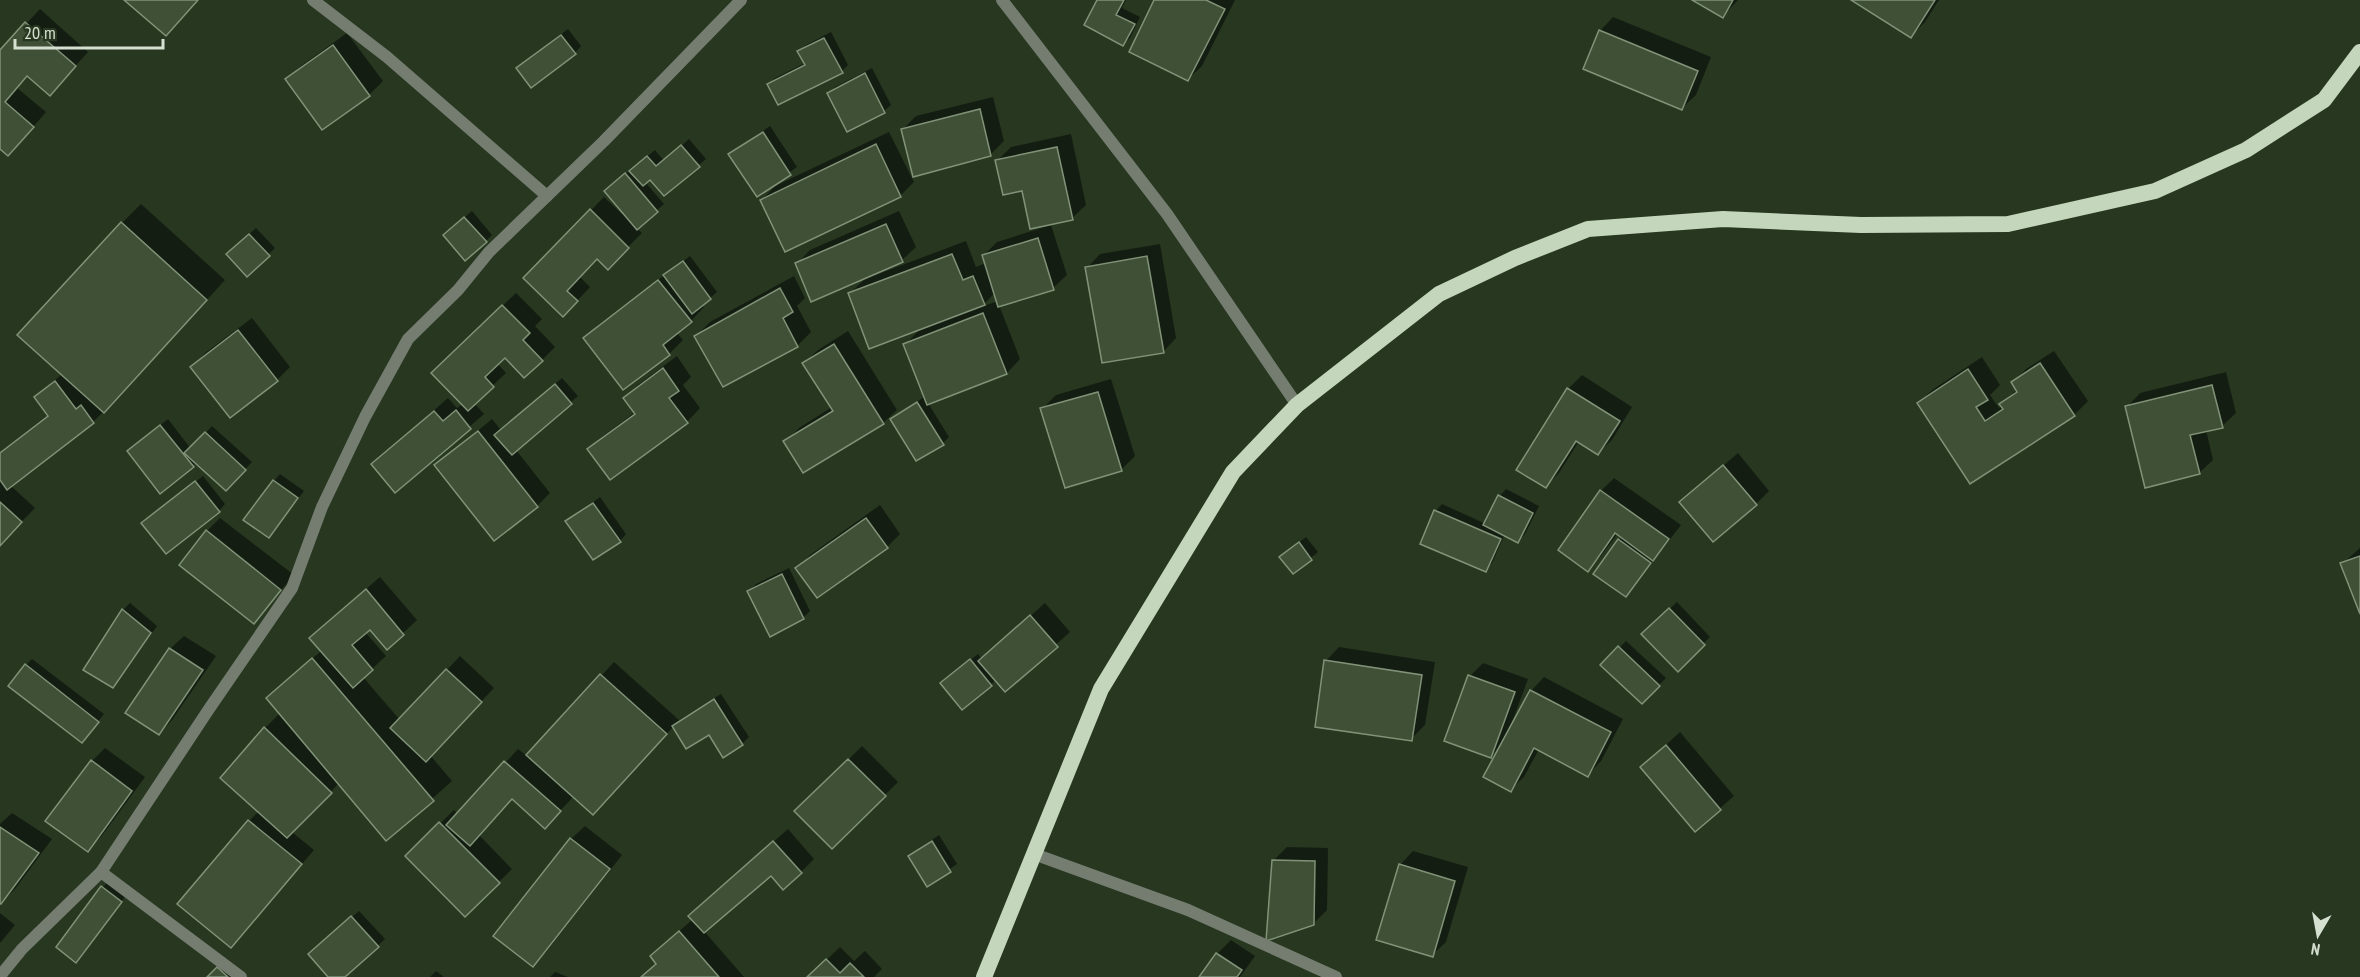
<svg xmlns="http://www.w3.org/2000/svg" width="2360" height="977" viewBox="0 0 2360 977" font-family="'PT Sans Narrow',sans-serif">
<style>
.shadow{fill:#0007;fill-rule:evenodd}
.building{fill:#3f5037;stroke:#809378;stroke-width:1.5}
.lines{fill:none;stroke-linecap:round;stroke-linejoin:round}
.minor{stroke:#757d71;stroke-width:12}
.tertiary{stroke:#757d71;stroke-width:12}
.trunk{stroke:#c4d6bb;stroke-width:16}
</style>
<rect width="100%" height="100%" fill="#273720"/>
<g class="shadow">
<polygon points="1099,0 1126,0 1122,8 1140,17 1130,38 1123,44"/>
<polygon points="1155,0 1235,0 1202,66 1188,79"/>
<polygon points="1695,0 1738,0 1722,17"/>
<polygon points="1854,0 1939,0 1925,22 1911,36"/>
<polygon points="40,9 88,52 50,94 28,75 17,88 46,112 21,141 0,147 0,52"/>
<polygon points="1613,17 1711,57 1696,95 1682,108 1600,31"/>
<polygon points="568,29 581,46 575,53 525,62"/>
<polygon points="831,32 848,65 842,71 769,84 775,78 805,63 799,52 806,45"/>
<polygon points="347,33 383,81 369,95 322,128 287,79 301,66"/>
<polygon points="872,68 891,105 884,111 848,130 828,93 835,87"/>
<polygon points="993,97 1004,141 990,155 902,130 916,116"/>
<polygon points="770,126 797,167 757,195 730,154"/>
<polygon points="889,132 914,182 900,196 762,200 775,186"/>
<polygon points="1071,134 1086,205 1072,218 1023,189 997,161 1011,147"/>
<polygon points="689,139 706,159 664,194 651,177 645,182 664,204 636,228 642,233 608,267 598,257 579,276 590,287 577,301 525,278 604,197 622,214 624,213 612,185 655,150 664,161"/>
<polygon points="141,204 225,280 123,392 93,422 10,485 35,508 0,544 0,452 49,414 36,397 62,374 122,223"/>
<polygon points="472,211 492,235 486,241 451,229"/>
<polygon points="899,211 916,247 902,260 797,264 810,250"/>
<path d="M1051 225 1067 275 1053 288 999 305 1020 359 1007 373 928 403 949 437 943 443 892 420 925 396 905 345 922 327 849 294 865 279 966 241 976 267 986 263 984 255 997 242ZM995 293 998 301 981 307Z"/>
<polygon points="256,228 275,248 247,275 235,247"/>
<polygon points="1160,244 1176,338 1163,352 1087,268 1100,254"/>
<polygon points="690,256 717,292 702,305 704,307 691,321 676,332 683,340 669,354 624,388 585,339 598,325"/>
<polygon points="794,276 805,298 797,306 811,332 798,345 724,385 696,336 710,322"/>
<polygon points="516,293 542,319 535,326 555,347 542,360 505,356 497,363 506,373 474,403 484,414 396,491 373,464 448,398 457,408 463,404 446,359"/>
<polygon points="252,318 290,367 277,380 192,367 205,353"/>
<polygon points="848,331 897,410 883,423 785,442 799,428 832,407 804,363 818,350"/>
<polygon points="2054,351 2088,401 2074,415 1971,482 1919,403 1932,390 1982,357 2000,385 1990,395 1999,408 2017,389 2013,382 2026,369"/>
<polygon points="677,356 691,377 683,385 700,408 687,422 589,449 603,436 635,412 625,398 638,385"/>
<polygon points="2226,372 2236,413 2222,426 2206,430 2213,460 2199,473 2127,407 2140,393"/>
<polygon points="1582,375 1632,407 1612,440 1598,453 1579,441 1559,473 1546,486 1568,389"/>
<polygon points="562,378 578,396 516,450 550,493 537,506 436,465 492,419 501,430"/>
<polygon points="1111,379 1135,456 1121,470 1042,409 1056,395"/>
<polygon points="168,419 191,449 212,426 252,462 226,489 196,462 193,465 135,445"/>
<polygon points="1738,453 1769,491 1756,504 1681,502"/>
<polygon points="280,474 304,491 269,536 274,481"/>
<polygon points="203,476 225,504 219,511 150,517"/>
<polygon points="1614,478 1681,525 1626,596 1619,540 1623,537 1618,533 1601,556 1588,570 1601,491"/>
<polygon points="1506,489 1539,506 1525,534 1518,541 1505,534 1492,563 1485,570 1436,511 1442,504 1486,524 1500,496"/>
<polygon points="600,497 626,534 620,541 567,521"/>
<polygon points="880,505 900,534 887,547 797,569 810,555"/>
<polygon points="220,518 294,575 254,622 207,531"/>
<polygon points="1306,537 1318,552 1293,572 1288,551"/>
<polygon points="2360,548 2360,610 2342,564"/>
<polygon points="789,568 810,611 803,618 749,591 756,584"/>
<polygon points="380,577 417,620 387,648 370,628 365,632 386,656 363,677 400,720 460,656 494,688 430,755 452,781 387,839 339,783 292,832 314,850 231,946 249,821 259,811 265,728 280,713 268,699 322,650 325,625"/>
<polygon points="1677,602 1710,637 1678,669 1643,634"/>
<polygon points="130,603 157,626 113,686 85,670 123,610"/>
<polygon points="1045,603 1070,632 1005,690 996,680 963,708 949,677 978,654 982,659"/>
<polygon points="184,636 216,656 172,720 159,734 170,649"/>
<polygon points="1626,641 1666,678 1642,702 1602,665"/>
<polygon points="1339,647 1435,662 1425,725 1411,739 1326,661"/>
<polygon points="32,659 104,714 88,734 26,665"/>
<polygon points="614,662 679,720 721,694 749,737 742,744 710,733 674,726 606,800 574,796 558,813 513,798 479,835 512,869 465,915 407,856 454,810 458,815 518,749 527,756"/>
<polygon points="1483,663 1528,679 1512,722 1513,723 1531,691 1544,677 1623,719 1601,761 1588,775 1539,749 1524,777 1510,790 1499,747 1491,756 1470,676"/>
<polygon points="1680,732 1734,796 1695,830 1642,767"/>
<polygon points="862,746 898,782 832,847 797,811"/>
<polygon points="105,748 145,777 101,837 87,850 92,761"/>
<polygon points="12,813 52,839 15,889 1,903 0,824"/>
<polygon points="585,826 622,855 546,952 533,965 571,839"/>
<polygon points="788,829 814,859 801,872 771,874 704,931 744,977 642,977 657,963 666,943 693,919 690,916"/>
<polygon points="939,835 957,864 927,885 909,856"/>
<polygon points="1287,847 1328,848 1327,910 1313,924 1273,861"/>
<polygon points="1413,851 1468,867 1446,942 1432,955 1400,865"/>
<polygon points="109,881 127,894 76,961 103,887"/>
<polygon points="359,911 385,939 343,977 330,977 317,948"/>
<polygon points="0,913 15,925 0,943"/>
<polygon points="1231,940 1255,956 1240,977 1201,977 1217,954"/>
<polygon points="840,947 854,961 865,951 882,969 874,977 809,977"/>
<polygon points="224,961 242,977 209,977"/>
<polygon points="436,971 444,977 430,977"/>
<polygon points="555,972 568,977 550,977"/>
</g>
<g class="building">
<polygon points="124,0 198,0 166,36"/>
<polygon points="1097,0 1124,0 1116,15 1135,24 1123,46 1084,25"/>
<polygon points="1154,0 1206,0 1225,9 1188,81 1129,52"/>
<polygon points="1692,0 1733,0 1723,18"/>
<polygon points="1851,0 1935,0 1911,38"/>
<polygon points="25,22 76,66 50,96 27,76 5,102 34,127 8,156 0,149 0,50"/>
<polygon points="1599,30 1698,71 1682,110 1583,69"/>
<polygon points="561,35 576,54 531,88 516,68"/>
<polygon points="824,38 843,73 778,105 767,84 805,65 797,51"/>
<polygon points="333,45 370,96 322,130 285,79"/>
<polygon points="865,73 885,113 847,132 827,93"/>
<polygon points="980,109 991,156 913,177 901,129"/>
<polygon points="763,132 791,175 757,197 728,154"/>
<polygon points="876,144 901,197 785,252 760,200"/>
<polygon points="681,145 700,167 664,196 650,180 643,186 629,171 647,156 656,166"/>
<polygon points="1057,147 1073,220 1030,229 1022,191 1003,195 995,160"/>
<polygon points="625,173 658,212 637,230 604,191"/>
<polygon points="590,209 629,248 608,270 597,259 567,291 578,301 563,317 523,278"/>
<polygon points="464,217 487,242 465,261 443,235"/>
<polygon points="121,222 207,300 104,413 17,335"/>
<polygon points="886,224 903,262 811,302 795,263"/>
<polygon points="249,234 270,256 247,277 226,254"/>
<polygon points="1038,238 1054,290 998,307 982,255"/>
<polygon points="952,254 963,280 973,276 985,305 869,349 848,293"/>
<polygon points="1147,256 1164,353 1102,363 1085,267"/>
<polygon points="683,261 711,299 692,314 663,275"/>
<polygon points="658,280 692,322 663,345 670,355 623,390 583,338"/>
<polygon points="780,288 793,312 783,318 798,347 723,387 694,336"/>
<polygon points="502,305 530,333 523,340 543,361 524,378 505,358 485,377 494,387 468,411 431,373"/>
<polygon points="983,313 1007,374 927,405 903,344"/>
<polygon points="238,330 278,381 230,418 190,367"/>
<polygon points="834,344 884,424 803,473 783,441 833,411 802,363"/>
<polygon points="2040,363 2075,416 1970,484 1917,403 1968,369 1988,400 1976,407 1985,421 2003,409 1999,404 2017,392 2011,382"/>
<polygon points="663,368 679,391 669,398 688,423 610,480 587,449 635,414 623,398"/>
<polygon points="55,381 76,409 81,405 94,423 7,490 0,480 0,453 48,416 34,397"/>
<polygon points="555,384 572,404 512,455 494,435"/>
<polygon points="2212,385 2223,428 2190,435 2200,474 2145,488 2125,406"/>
<polygon points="1567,388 1620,421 1598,455 1576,441 1546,488 1516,470"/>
<polygon points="1098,392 1122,471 1065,488 1040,408"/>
<polygon points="917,402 944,445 916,461 890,419"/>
<polygon points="456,410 471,429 395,493 371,464 434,411 443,421"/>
<polygon points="160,425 194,467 160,494 127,451"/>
<polygon points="478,431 538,507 494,541 434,465"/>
<polygon points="205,432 246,470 226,491 184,453"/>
<polygon points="1723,465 1757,505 1713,542 1679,502"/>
<polygon points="273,480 298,498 269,538 243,520"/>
<polygon points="195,481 220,512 166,554 141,523"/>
<polygon points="1600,490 1669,539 1653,561 1615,533 1588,572 1558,550"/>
<polygon points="1498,495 1533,513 1518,543 1483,525"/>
<polygon points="0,502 22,522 0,546"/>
<polygon points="593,503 621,542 593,560 565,521"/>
<polygon points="1434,510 1501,539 1486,572 1420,544"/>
<polygon points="866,518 888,548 817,598 795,568"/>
<polygon points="206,530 281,590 254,624 179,565"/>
<polygon points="1618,539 1651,563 1626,597 1593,574"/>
<polygon points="1299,542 1312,560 1293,574 1279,557"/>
<polygon points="2360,556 2360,614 2340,563"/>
<polygon points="782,574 804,619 770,637 747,591"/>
<polygon points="366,589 404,635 387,650 370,630 352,645 373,670 353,688 309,638"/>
<polygon points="1669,608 1705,645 1678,672 1641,634"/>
<polygon points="122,609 151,633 113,688 83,670"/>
<polygon points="1030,615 1058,647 1005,692 978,661"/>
<polygon points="1618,646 1660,686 1642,704 1600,665"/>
<polygon points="169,648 203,670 159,735 125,713"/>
<polygon points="312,658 434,801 386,841 266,698"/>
<polygon points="970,659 992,686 962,710 940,683"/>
<polygon points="1324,660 1422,675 1412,741 1315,727"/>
<polygon points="25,664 99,722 82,743 8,686"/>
<polygon points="446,669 482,702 426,762 390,728"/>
<polygon points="600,674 667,734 593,815 526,755"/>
<polygon points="1468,675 1515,692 1491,758 1444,741"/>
<polygon points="1530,690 1611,732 1588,777 1534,748 1511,792 1483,777"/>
<polygon points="714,699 743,745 723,758 709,735 686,749 672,726"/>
<polygon points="264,727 332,793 287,838 220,778"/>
<polygon points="1666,745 1721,810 1695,832 1640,767"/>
<polygon points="848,759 886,796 832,849 794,811"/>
<polygon points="91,760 132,791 88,852 45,821"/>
<polygon points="504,761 561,811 545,829 512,799 470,846 446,825"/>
<polygon points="248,820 302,864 231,948 177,904"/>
<polygon points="439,822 500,883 465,917 405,856"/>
<polygon points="0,827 39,853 1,904 0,904"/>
<polygon points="570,838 610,869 533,967 493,936"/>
<polygon points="773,841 802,873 783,890 771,876 704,933 688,916"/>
<polygon points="932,841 951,872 927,887 908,856"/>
<polygon points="1272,860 1315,861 1314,925 1266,941"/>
<polygon points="1399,864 1455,881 1433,957 1376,940"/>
<polygon points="101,886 122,902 76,963 56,947"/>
<polygon points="351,916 379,947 345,977 328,977 308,954"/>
<polygon points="679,931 719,977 641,977 656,964 650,956"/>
<polygon points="1216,953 1242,970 1237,977 1199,977"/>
<polygon points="826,959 840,973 850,963 864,977 807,977"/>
<polygon points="217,967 228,977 207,977"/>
</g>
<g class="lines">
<g class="minor">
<polyline points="313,0 387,57 547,196"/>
<polyline points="1034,854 1188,910 1336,977"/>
<polyline points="101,872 241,977"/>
<polyline points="0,976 22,949 101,872 209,709 292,588 322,507 365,417 408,339 458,290 489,252 604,141 741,0"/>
</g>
<polyline class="tertiary" points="1002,0 1167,214 1297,405"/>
<polyline class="trunk" points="984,977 1101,689 1233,472 1297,405 1439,294 1515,258 1588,229 1723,219 1861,225 2008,224 2155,191 2246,150 2324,100 2360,52"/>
</g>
<g transform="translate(2318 935) rotate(190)" stroke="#273720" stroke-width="4.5" paint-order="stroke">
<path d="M0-4.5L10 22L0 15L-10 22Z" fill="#d5e0d1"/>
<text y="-9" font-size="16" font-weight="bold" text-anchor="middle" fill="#d5e0d1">N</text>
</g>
<path d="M15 39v9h148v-9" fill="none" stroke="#d5e0d1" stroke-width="3"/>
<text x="24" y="39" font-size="18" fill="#d5e0d1" stroke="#273720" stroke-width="4.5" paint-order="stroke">20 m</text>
</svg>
